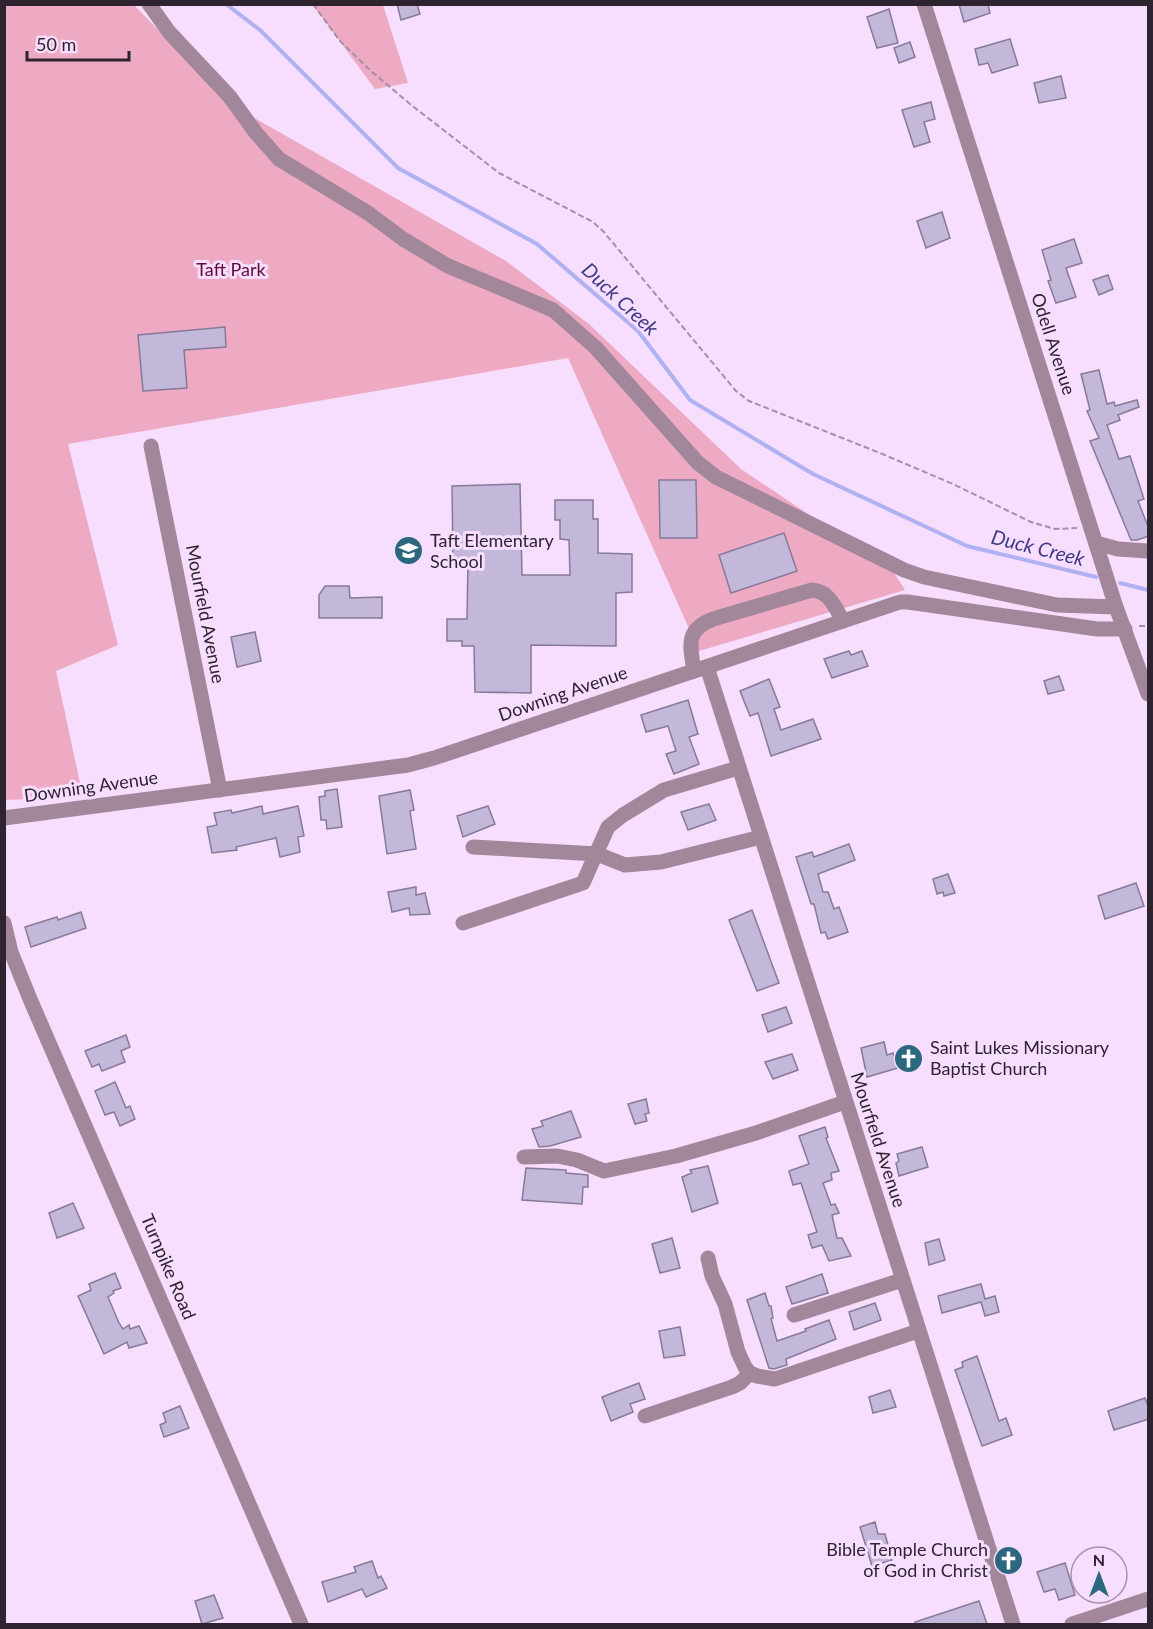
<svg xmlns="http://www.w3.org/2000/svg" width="1153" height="1629" viewBox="0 0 1153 1629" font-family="Lato,sans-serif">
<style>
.green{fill:#eea9c3}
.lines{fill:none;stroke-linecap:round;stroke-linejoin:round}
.stream{stroke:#afb1f3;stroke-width:4}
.building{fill:#c4b8da;stroke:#857a99;stroke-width:1.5}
.path{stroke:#a390a8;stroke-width:2;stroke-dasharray:6 3;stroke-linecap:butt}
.minor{stroke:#a2879a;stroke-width:15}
.labels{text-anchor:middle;stroke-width:6;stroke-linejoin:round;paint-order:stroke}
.park-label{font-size:18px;fill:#600937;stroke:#f7defe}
.street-label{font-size:18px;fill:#2e2430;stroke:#f7defe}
.poi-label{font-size:18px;fill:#2e2430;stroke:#f7defe;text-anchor:start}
.water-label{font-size:20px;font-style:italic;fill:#3f3986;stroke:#f7defe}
</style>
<rect width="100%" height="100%" fill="#f7defe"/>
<g class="green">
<polygon points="4,5 134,5 230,104 506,261 589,324 741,469 893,571 905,590 699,651 568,358 68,444 118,645 56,671 83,797 5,800"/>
<polygon points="313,5 383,5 408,83 375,89"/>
</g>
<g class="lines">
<g class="stream">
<polyline points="226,4 260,30 398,168 537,244 638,331 690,400 813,474 967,546 1096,577"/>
<polyline points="1120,583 1148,590"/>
</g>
</g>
<g class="building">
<polygon points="397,4 417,4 420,14 401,20"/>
<polygon points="959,4 988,4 990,13 964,22"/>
<polygon points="889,9 898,43 877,48 867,17"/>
<polygon points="1010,39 1018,65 992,73 988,63 979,65 975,49"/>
<polygon points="910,42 915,57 899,63 894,48"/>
<polygon points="1061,76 1066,98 1039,103 1034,83"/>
<polygon points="931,102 935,119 924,122 930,142 914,147 902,110"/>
<polygon points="942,212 950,238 926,248 917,221"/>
<polygon points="1074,239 1082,263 1066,268 1076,297 1056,303 1048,281 1051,280 1042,250"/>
<polygon points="1108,275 1113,289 1099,295 1093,280"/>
<polygon points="225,327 226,347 184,350 187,388 143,391 138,335"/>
<polygon points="1099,370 1107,404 1114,402 1115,406 1137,400 1139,407 1118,415 1120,420 1107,425 1119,459 1130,456 1144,499 1138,501 1149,529 1149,536 1137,540 1131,540 1090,441 1099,438 1087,411 1090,410 1081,374"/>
<polygon points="659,480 696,480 697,538 660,538"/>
<polygon points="520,484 522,575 570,575 569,540 560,539 560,520 555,520 555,500 593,500 593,519 598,519 598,553 632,554 632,592 616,593 616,646 531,645 531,693 475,692 474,646 462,646 462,641 447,641 447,619 467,619 468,562 453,562 452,486"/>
<polygon points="784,533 797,571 731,593 719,555"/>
<polygon points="325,586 349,586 350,598 382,597 382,618 319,618 319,595"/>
<polygon points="255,632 261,661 237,667 231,637"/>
<polygon points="849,651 851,655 862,651 868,666 832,678 824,659"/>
<polygon points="1059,676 1064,690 1048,694 1044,681"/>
<polygon points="769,679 780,707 774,709 781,730 813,719 821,739 771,756 758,713 750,716 740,691"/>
<polygon points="688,700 698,734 689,737 699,764 674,774 666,754 676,751 668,726 646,732 641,715"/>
<polygon points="337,789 342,827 327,829 326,820 321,820 319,797 325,796 325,791"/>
<polygon points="410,790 414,810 410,811 416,849 387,854 379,796"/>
<polygon points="709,804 716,820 688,830 681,812"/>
<polygon points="262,806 263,814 298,806 304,836 298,837 300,852 280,857 276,838 236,847 237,850 212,853 207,827 217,825 214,813 231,810 232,813"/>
<polygon points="488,806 495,824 463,837 457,816"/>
<polygon points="849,844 855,860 818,874 823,892 828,892 834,909 839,907 848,932 828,939 825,932 821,933 814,904 811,904 796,857 812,852 814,857"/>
<polygon points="948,874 955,893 944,896 943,892 937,894 933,879"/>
<polygon points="1136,883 1144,906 1105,919 1098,896"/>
<polygon points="416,887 416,895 425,893 430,914 410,915 409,908 392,912 388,892"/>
<polygon points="752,910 779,983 757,991 729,920"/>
<polygon points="81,912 86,928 31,947 25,927 57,917 58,920"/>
<polygon points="786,1007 792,1023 768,1032 762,1015"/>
<polygon points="126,1035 130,1047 121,1051 125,1062 102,1071 99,1064 92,1067 85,1051"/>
<polygon points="884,1042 887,1055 893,1053 898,1068 867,1077 861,1048"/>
<polygon points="792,1054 798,1070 773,1079 765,1062"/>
<polygon points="115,1082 126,1108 130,1106 135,1119 120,1126 114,1112 105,1115 95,1091"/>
<polygon points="646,1099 649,1113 645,1114 647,1121 635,1124 628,1104"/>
<polygon points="571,1111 581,1137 550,1146 539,1147 532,1129 543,1126 541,1121"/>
<polygon points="825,1127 828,1137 826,1138 839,1171 831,1173 832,1180 823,1183 831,1205 835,1204 839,1213 832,1215 837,1238 842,1238 851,1256 829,1261 822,1245 812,1248 808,1235 817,1232 801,1183 793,1185 789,1171 809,1164 799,1136"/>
<polygon points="922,1147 928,1167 899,1176 896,1163 899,1161 897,1154"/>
<polygon points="708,1166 718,1203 692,1212 682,1177 692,1173 690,1170"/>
<polygon points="526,1168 566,1170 566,1173 588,1175 588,1187 583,1187 582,1204 522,1200"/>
<polygon points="73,1203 84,1228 57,1238 49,1213"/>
<polygon points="672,1238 680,1268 660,1273 652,1244"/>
<polygon points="939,1239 945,1260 929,1265 925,1243"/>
<polygon points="115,1273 121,1288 113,1291 114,1293 108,1297 119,1323 123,1329 129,1325 130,1329 139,1326 147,1343 129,1348 127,1342 104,1354 78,1296 91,1290 89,1284"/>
<polygon points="822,1274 828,1293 792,1304 786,1287"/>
<polygon points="981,1284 985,1299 995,1296 999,1312 985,1316 981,1302 942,1313 938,1296"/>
<polygon points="765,1293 769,1306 771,1306 773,1318 771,1319 777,1341 806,1331 805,1329 829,1320 836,1339 786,1359 787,1365 774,1369 769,1368 747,1300"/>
<polygon points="875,1303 881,1320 854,1330 849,1312"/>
<polygon points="680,1327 685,1355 664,1358 659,1331"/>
<polygon points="977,1356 999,1421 1006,1418 1012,1435 982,1446 955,1370 963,1367 962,1362"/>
<polygon points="639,1383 645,1399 630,1404 633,1412 611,1421 602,1397"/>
<polygon points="890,1390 896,1407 873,1413 869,1397"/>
<polygon points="1145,1398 1149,1409 1149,1419 1114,1430 1108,1411"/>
<polygon points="180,1406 189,1428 164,1437 160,1425 166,1422 163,1413"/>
<polygon points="875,1522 878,1534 885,1534 892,1560 872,1566 860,1527"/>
<polygon points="372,1561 378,1578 381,1576 387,1588 366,1597 362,1589 328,1602 322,1582 356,1572 354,1567"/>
<polygon points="1065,1563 1075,1595 1059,1600 1055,1589 1044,1592 1037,1572"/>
<polygon points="214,1595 223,1618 202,1624 195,1601"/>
<polygon points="979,1601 987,1624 915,1624 915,1622"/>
</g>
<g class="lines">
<g class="path">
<polyline points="313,4 340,41 371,71 410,104 499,173 593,222 603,231 736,391 749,401 880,453 953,484 1031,522 1055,529 1077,528"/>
<polyline points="1139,626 1148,626"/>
</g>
<g class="minor">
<polyline points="149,4 169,32 230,97 256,133 279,159 368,213 403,239 448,266 553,310 596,348 698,463 716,477 904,570 924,577 1057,605 1116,607"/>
<polyline points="924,4 1116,607 1148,694"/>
<polyline points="151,446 220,790"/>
<polyline points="1096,543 1118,549 1148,551"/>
<polyline points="707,667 1013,1624"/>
<path d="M694 671C690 645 685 630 713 619L812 590C829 591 835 607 843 621"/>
<polyline points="4,818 408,765 434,758 900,602 908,602 1097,629 1125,629"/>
<polyline points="473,847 597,854 625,865 661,862 761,837"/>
<polyline points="4,923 11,952 30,999 301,1624"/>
<polyline points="463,923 583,883 608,827 623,815 664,790 738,768"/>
<polyline points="524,1157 557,1156 577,1160 604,1171 676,1156 756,1133 845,1102"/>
<polyline points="708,1258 712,1276 725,1304 738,1352 745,1367 750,1373 757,1376 775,1379 918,1331"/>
<polyline points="794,1315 902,1280"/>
<polyline points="645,1416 732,1387 740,1383 750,1373"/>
<polyline points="1072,1624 1148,1599"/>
</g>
</g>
<defs>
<symbol id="school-disc" viewBox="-11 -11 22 22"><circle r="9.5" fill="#2c677f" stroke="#f7defe"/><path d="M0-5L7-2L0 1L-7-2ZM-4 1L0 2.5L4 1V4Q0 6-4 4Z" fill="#fff"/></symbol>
<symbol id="church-disc" viewBox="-11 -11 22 22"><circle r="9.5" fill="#2c677f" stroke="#f7defe"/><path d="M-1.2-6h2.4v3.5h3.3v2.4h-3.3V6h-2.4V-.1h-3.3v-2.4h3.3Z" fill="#fff"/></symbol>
</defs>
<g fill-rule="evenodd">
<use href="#school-disc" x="392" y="534" width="33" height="33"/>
<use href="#church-disc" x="892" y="1042" width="33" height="33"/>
<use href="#church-disc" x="992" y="1544" width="33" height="33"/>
</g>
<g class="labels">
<g class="park-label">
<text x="231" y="276">Taft Park</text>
</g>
<g class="street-label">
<text transform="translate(1053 344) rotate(72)" y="6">Odell Avenue</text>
<text transform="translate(205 614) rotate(79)" y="6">Mourfield Avenue</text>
<text transform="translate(563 694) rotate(-19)" y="6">Downing Avenue</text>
<text transform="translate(91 787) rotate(-8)" y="6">Downing Avenue</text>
<text transform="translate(878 1140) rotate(72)" y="6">Mourfield Avenue</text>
<text transform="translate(168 1267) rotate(67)" y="6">Turnpike Road</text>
</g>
<g class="poi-label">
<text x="430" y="547">Taft Elementary<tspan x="430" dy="21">School</tspan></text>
<text x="930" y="1054">Saint Lukes Missionary<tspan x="930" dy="21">Baptist Church</tspan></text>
<text x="988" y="1556" text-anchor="end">Bible Temple Church<tspan x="988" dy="21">of God in Christ</tspan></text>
</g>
<g class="water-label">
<text transform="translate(620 299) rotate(43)" y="7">Duck Creek</text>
<text transform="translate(1038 548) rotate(14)" y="7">Duck Creek</text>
</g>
</g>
<rect width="1153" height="1629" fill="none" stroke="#2e2430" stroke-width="12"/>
<g transform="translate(1099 1575)"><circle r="28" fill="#f7defe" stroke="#a794ac" stroke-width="1.5"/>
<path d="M0-4.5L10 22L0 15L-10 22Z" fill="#2c677f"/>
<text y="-9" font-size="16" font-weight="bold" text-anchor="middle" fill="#2e2430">N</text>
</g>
<path d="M27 51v9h102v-9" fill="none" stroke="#2e2430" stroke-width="3"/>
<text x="36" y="51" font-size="18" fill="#2e2430" stroke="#f7defe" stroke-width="4.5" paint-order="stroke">50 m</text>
</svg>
